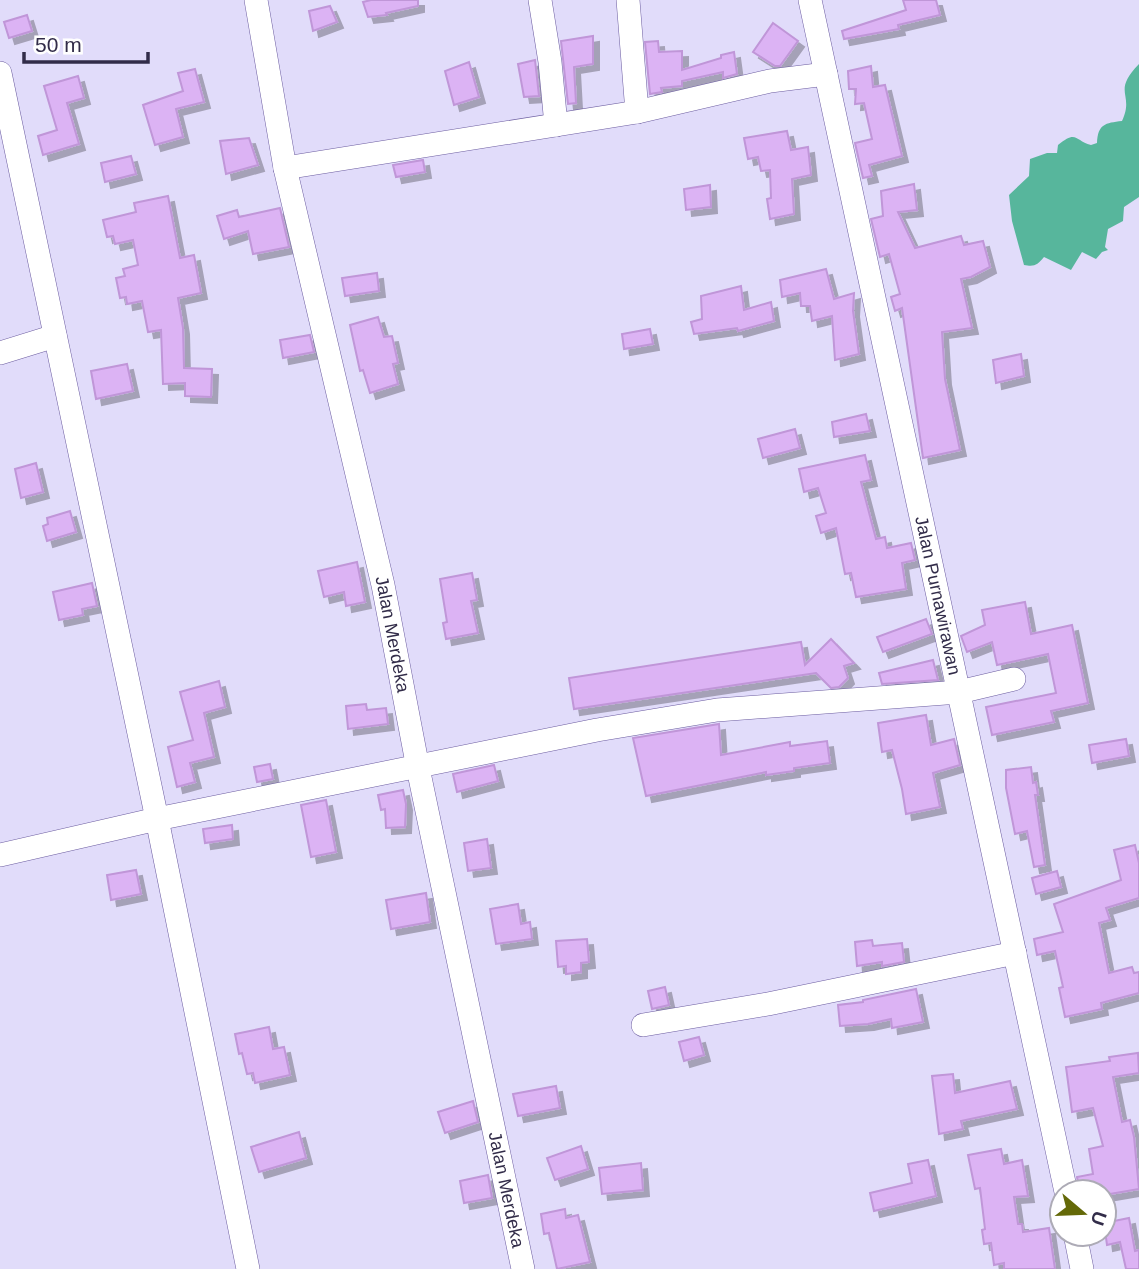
<svg xmlns="http://www.w3.org/2000/svg" width="1139" height="1269" viewBox="0 0 1139 1269" font-family="Helvetica,sans-serif">
<style>
.water{fill:#57b69c}
.building{fill:#dcb3f4;stroke:#c096d8;stroke-width:2;filter:url(#shadow)}
.lines{fill:none;stroke-linecap:round;stroke-linejoin:round}
.minor-casing{stroke:#6c5da0;stroke-width:24}
.minor{stroke:#fff;stroke-width:23}
.labels{text-anchor:middle;stroke-width:5;stroke-linejoin:round;paint-order:stroke}
.street-label{font-size:18px;fill:#322c49;stroke:#fff}
</style>
<defs>
<filter id="shadow"><feDropShadow dx="6" dy="6" stdDeviation="0" flood-color="#0004"/></filter>
</defs>
<rect width="100%" height="100%" fill="#e1dcfa"/>
<path class="water" d="M1139 64V197L1124 207 1123 221 1108 229 1105 247 1108 250 1102 252 1096 259 1082 252 1071 270 1044 257C1037 265 1035 267 1024 265L1012 221 1009 195 1029 176 1030 159 1047 153H1057L1058 145C1077 129 1075 141 1091 145L1097 143C1098 124 1105 123 1122 121 1135 93 1111 93 1139 64Z"/>
<g class="building">
<polygon points="371,0 418,0 418,6 386,13 387,15 368,17 363,2"/>
<polygon points="903,0 936,0 940,15 898,25 899,29 844,39 842,31 906,10"/>
<polygon points="330,6 337,22 313,31 309,11"/>
<polygon points="27,15 32,31 9,38 4,22"/>
<polygon points="773,23 798,41 780,66 775,66 753,52"/>
<polygon points="593,36 593,64 574,67 576,103 568,104 561,41"/>
<polygon points="658,41 659,52 682,51 682,70 721,58 721,55 734,52 737,74 723,78 723,72 682,81 682,86 661,88 662,92 650,94 645,42"/>
<polygon points="535,60 539,96 524,97 518,64"/>
<polygon points="469,62 479,97 454,105 445,71"/>
<polygon points="871,66 873,87 885,85 902,156 869,165 872,176 863,178 855,143 872,139 864,103 855,104 856,89 849,89 848,71"/>
<polygon points="195,69 204,102 176,109 183,137 155,145 143,105 183,91 178,73"/>
<polygon points="78,76 84,98 67,103 79,144 43,155 38,136 57,130 44,86"/>
<polygon points="787,131 791,150 808,147 811,175 792,179 794,214 770,219 767,199 771,198 770,170 761,171 758,157 748,159 744,138"/>
<polygon points="249,138 258,165 226,174 220,141"/>
<polygon points="131,156 136,174 105,182 101,163"/>
<polygon points="423,160 425,172 396,177 393,165"/>
<polygon points="914,184 917,210 898,212 915,248 961,236 964,245 983,241 990,267 971,277 961,279 972,328 942,332 945,379 960,450 923,458 902,308 895,311 891,297 900,294 889,254 880,257 871,219 883,216 881,191"/>
<polygon points="710,185 711,207 686,210 684,189"/>
<polygon points="168,196 180,258 194,255 201,293 178,298 183,328 184,368 212,369 211,397 185,396 185,383 163,384 161,330 148,332 142,301 127,304 126,297 120,298 116,278 125,276 123,269 138,265 133,240 115,244 113,236 107,237 103,220 136,212 134,203"/>
<polygon points="280,208 289,247 253,254 248,231 224,239 217,216 237,210 239,217"/>
<polygon points="826,269 834,299 854,293 853,311 859,354 835,360 832,316 812,321 810,306 801,306 800,293 782,297 780,280"/>
<polygon points="377,273 379,291 345,296 342,278"/>
<polygon points="741,286 744,310 771,302 774,321 738,331 737,328 694,334 691,322 702,319 701,296"/>
<polygon points="378,317 384,337 392,336 398,363 393,364 398,384 370,393 363,370 360,371 350,325"/>
<polygon points="650,329 653,344 624,349 622,334"/>
<polygon points="310,335 314,352 283,358 280,340"/>
<polygon points="1021,354 1024,376 996,383 993,360"/>
<polygon points="127,364 133,391 96,399 91,371"/>
<polygon points="866,414 870,431 834,437 832,422"/>
<polygon points="795,429 800,448 763,458 758,439"/>
<polygon points="865,455 871,480 861,482 876,539 885,537 887,548 911,543 915,560 902,563 906,589 856,597 851,573 845,574 836,528 821,533 816,516 826,513 818,488 804,492 799,469"/>
<polygon points="36,463 43,492 21,498 15,469"/>
<polygon points="70,511 76,532 47,541 43,526 48,524 47,518"/>
<polygon points="357,562 365,602 346,606 344,592 324,597 318,571"/>
<polygon points="472,573 477,600 471,601 478,633 446,639 443,623 447,622 440,579"/>
<polygon points="92,583 97,606 82,609 83,615 59,620 53,592"/>
<polygon points="1025,602 1031,634 1072,625 1088,703 1051,711 1054,722 992,735 986,707 1056,693 1048,654 997,665 992,642 967,652 961,636 985,625 982,610"/>
<polygon points="926,619 932,634 883,652 877,637"/>
<polygon points="831,639 854,663 844,666 848,678 839,687 831,688 816,673 574,709 569,678 801,642 805,665"/>
<polygon points="933,660 938,680 882,684 879,673"/>
<polygon points="219,681 225,707 204,713 214,757 190,763 195,782 177,787 168,747 193,740 180,692"/>
<polygon points="366,704 367,710 386,708 388,724 348,729 346,706"/>
<polygon points="926,715 931,745 954,739 960,765 933,773 940,807 906,814 902,789 892,750 882,752 878,723"/>
<polygon points="719,724 721,755 790,742 790,746 827,741 830,763 794,768 794,771 766,775 766,772 646,796 633,738"/>
<polygon points="1126,739 1129,756 1092,763 1089,745"/>
<polygon points="270,764 273,779 257,782 254,767"/>
<polygon points="494,765 498,781 457,792 453,774"/>
<polygon points="1031,767 1033,783 1036,782 1038,795 1035,795 1045,865 1034,867 1027,831 1015,834 1006,788 1006,770"/>
<polygon points="403,790 406,804 405,827 386,828 385,809 381,810 378,795"/>
<polygon points="326,800 336,852 311,857 301,805"/>
<polygon points="232,825 233,839 205,843 203,829"/>
<polygon points="487,839 491,868 468,871 464,843"/>
<polygon points="1135,845 1139,863 1139,898 1106,908 1110,920 1099,923 1109,973 1132,967 1134,973 1139,972 1139,993 1101,1003 1102,1009 1065,1017 1059,988 1063,987 1055,951 1037,955 1034,939 1063,932 1054,904 1121,880 1114,850"/>
<polygon points="136,870 141,894 111,900 107,875"/>
<polygon points="1057,871 1061,887 1036,894 1032,878"/>
<polygon points="426,893 430,922 391,929 386,900"/>
<polygon points="518,904 521,924 530,922 532,939 496,944 490,909"/>
<polygon points="587,939 589,962 581,963 581,972 566,974 566,966 558,967 556,941"/>
<polygon points="872,940 873,946 902,943 904,962 882,966 882,962 857,966 855,942"/>
<polygon points="665,987 669,1005 652,1009 648,991"/>
<polygon points="916,989 923,1022 892,1028 891,1019 868,1024 840,1026 838,1005 863,1002 863,1000"/>
<polygon points="269,1027 273,1049 284,1047 290,1075 255,1083 253,1073 247,1074 242,1053 239,1054 235,1034"/>
<polygon points="699,1037 704,1055 684,1061 679,1042"/>
<polygon points="1138,1053 1139,1073 1113,1077 1122,1122 1130,1120 1134,1137 1139,1189 1104,1195 1104,1192 1080,1192 1077,1177 1093,1174 1089,1149 1103,1146 1093,1108 1072,1112 1066,1067 1110,1061 1109,1057"/>
<polygon points="953,1074 955,1093 1010,1081 1017,1109 961,1121 963,1129 939,1134 932,1076"/>
<polygon points="556,1086 560,1108 518,1116 513,1094"/>
<polygon points="473,1101 478,1122 445,1133 438,1112"/>
<polygon points="299,1132 306,1158 259,1172 251,1147"/>
<polygon points="581,1146 588,1169 555,1180 547,1158"/>
<polygon points="1001,1149 1004,1164 1022,1160 1028,1196 1014,1197 1018,1224 1022,1224 1023,1232 1049,1228 1055,1269 1004,1269 1004,1263 994,1265 991,1243 984,1244 982,1230 985,1229 980,1188 975,1189 968,1155"/>
<polygon points="928,1160 936,1196 874,1211 870,1193 912,1183 908,1164"/>
<polygon points="641,1163 643,1190 602,1194 599,1168"/>
<polygon points="488,1175 492,1198 464,1203 460,1181"/>
<polygon points="565,1209 566,1218 578,1215 590,1262 557,1269 549,1233 544,1234 541,1214"/>
<polygon points="1129,1218 1135,1251 1139,1250 1139,1269 1126,1269 1120,1242 1107,1245 1104,1223"/>
</g>
<g class="lines">
<defs>
<g id="minor">
<path id="s1" d="M256 0 285 168 383 585 418 768 523 1269"/>
<polyline points="540,0 550,62 556,125"/>
<polyline points="628,0 637,112"/>
<path id="s2" d="M810 0 1066 1192"/>
<polyline points="0,73 157,819 248,1269"/>
<polyline points="285,168 637,112 770,81 826,74"/>
<polyline points="0,353 55,336"/>
<polyline points="0,855 157,819 597,730 717,710 959,692 1014,679"/>
<polyline points="643,1025 768,1004 1015,953"/>
<polyline points="1075,1234 1082,1269"/>
</g>
</defs>
<use href="#minor" class="minor-casing"/>
<use href="#minor" class="minor"/>
</g>
<g class="labels">
<g class="street-label">
<text dy="6" stroke="none"><textPath href="#s2" startOffset="609">Jalan Purnawirawan</textPath></text>
<text dy="6" stroke="none"><textPath href="#s1" startOffset="649">Jalan Merdeka</textPath></text>
<text dy="6" stroke="none"><textPath href="#s1" startOffset="1216">Jalan Merdeka</textPath></text>
</g>
</g>
<g transform="translate(1083 1213) rotate(109)"><circle r="33" fill="#ffffff" stroke="#adabb6" stroke-width="2"/>
<path d="M0-5L12 26L0 18L-12 26Z" fill="#646908"/>
<text y="-10" font-size="19" font-weight="bold" text-anchor="middle" fill="#322c49">U</text>
</g>
<path d="M24 52v10h124v-10" fill="none" stroke="#322c49" stroke-width="3.5"/>
<text x="35" y="52" font-size="21" fill="#322c49" stroke="#ffffff" stroke-width="5" paint-order="stroke">50 m</text>
</svg>
